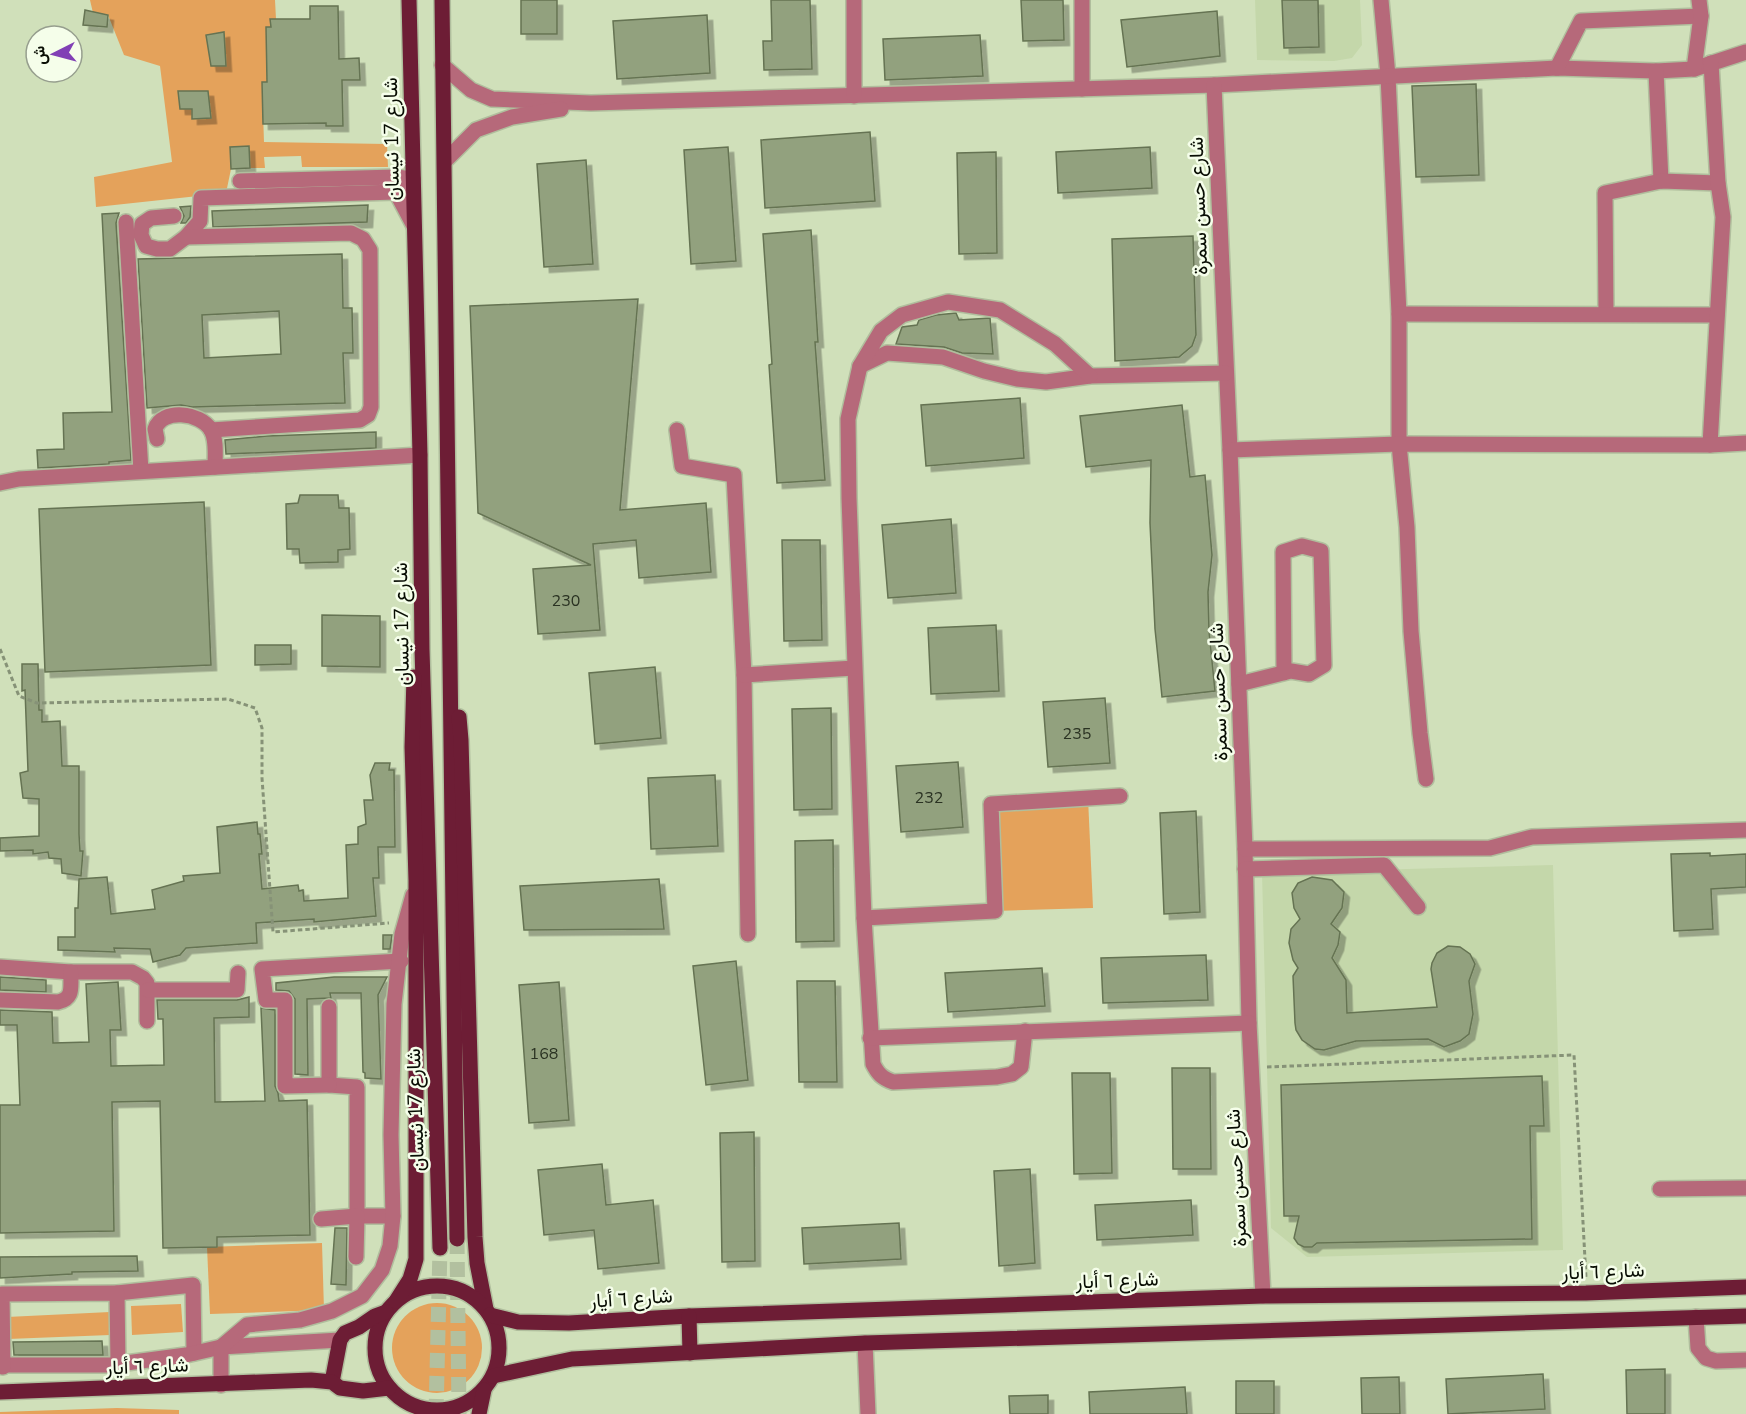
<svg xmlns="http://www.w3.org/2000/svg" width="1746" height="1414" viewBox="0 0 1746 1414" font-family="'Nunito Sans',Vazirmatn,sans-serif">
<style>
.built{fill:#c4d7aa}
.green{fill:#e4a25b}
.building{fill:#92a17e;stroke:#657352;stroke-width:1.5;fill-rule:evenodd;filter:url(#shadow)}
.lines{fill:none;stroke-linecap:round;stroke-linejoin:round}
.major-tunnel{stroke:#b2c09f;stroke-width:15;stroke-dasharray:15 8;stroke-linecap:butt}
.minor-casing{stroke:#b0be9d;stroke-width:18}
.major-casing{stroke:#b0be9d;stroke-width:18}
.path{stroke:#869277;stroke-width:3;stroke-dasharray:4.5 3;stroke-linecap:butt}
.minor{stroke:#b6697a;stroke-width:15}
.major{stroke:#6d1d35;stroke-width:15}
.labels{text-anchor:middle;stroke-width:5;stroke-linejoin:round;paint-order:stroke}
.number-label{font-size:16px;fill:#2a3222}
.street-label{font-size:20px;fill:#080d03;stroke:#f5feea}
</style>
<defs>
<filter id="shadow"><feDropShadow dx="5.5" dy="5.5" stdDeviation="0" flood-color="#0004"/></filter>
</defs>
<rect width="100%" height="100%" fill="#d0e0ba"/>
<g class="built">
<polygon points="1255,0 1360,0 1362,45 1352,58 1334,61 1257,60"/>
<polygon points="1553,865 1563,1250 1307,1257 1271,1228 1262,873"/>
</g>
<g class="green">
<polygon points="90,0 275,0 276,19 271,19 271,27 266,28 267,82 262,83 264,142 387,144 388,167 302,167 301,156 264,157 265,168 250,168 249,146 230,147 231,169 226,193 96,207 94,177 172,162 160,66 124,55 108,15 93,13"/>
<polygon points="1088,798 1093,908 995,911 991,804"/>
<polygon points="322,1243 324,1310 210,1314 207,1247"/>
<circle cx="437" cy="1348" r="45"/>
<polygon points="181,1304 183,1332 132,1335 131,1306"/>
<polygon points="110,1312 110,1335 8,1339 7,1317"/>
<polygon points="117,1408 179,1410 179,1414 0,1414 0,1412"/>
</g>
<g class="building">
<rect x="521" y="0" width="36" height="34"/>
<polygon points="771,0 810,0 812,69 764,70 763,41 772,41"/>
<polygon points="1021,0 1063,0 1064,40 1023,41"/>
<polygon points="1282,0 1318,0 1319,47 1284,48"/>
<polygon points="310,6 338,6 339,59 359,58 360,80 342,80 343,126 326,126 326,123 263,124 262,82 267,82 266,27 271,27 270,19 310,19"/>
<polygon points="85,10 108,15 107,27 83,25"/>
<polygon points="1217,11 1220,56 1127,67 1121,20"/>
<polygon points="707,15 710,73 617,79 613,21"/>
<polygon points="224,32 226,66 211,66 206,35"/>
<polygon points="980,35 983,76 885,80 883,39"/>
<polygon points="1476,84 1479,175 1416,177 1412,86"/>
<polygon points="178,91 208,91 211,118 192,119 192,109 180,109"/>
<polygon points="870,132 875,201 765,208 761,140"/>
<polygon points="249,146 250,168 231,169 230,147"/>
<polygon points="728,147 736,261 691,264 684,150"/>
<polygon points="1150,147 1152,188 1058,193 1056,152"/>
<polygon points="996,152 997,253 959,254 957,153"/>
<polygon points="586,160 593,264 544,267 537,164"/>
<polygon points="368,205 367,222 213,227 212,211"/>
<polygon points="191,206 190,217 186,223 181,223 184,216 180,207"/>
<polygon points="119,213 116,223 131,460 109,462 109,464 38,468 37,450 64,449 63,413 112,412 102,214"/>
<polygon points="811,230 818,342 815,342 825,480 777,483 769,365 772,364 763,234"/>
<polygon points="1193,236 1196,335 1192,346 1179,357 1115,361 1112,239"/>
<path d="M342 254 343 308H352L353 353H343L345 403 192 407 181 405 147 408 138 259ZM279 311 281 354 204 358 202 315Z"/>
<polygon points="638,299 620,510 706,503 711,572 639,578 636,540 593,544 600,630 538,634 533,569 591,565 478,513 470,306"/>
<polygon points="956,313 959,320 990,318 993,354 962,353 944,347 896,344 902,327 917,325 919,320 936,315"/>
<polygon points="1020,398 1024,458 926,466 921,405"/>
<polygon points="1182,405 1190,477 1205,475 1212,555 1208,592 1209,631 1215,691 1162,697 1155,629 1150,523 1151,460 1086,467 1080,416"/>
<polygon points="376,432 376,448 226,454 225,440 267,436"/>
<polygon points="300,495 338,495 339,508 349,508 350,549 338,550 338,562 300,563 299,549 287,549 286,504 298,503"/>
<polygon points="204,502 211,665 45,672 39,509"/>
<polygon points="951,519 956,593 888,598 882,525"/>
<polygon points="782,540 820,540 822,640 784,641"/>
<polygon points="322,615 380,616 380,667 322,666"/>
<polygon points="996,625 999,691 931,694 928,628"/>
<polygon points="255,645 291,645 291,664 255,665"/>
<polygon points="22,664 38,664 39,710 42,710 42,722 60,721 62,766 79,766 79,834 80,851 83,851 81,876 62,873 61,859 49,858 48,852 33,854 33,850 0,851 0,838 39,836 39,799 23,798 20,773 28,771 25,690 22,691"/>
<polygon points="655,667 661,738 595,744 589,673"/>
<polygon points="1105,698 1110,763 1048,767 1043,702"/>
<polygon points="831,708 832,809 794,810 792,709"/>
<polygon points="958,762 963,827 901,832 896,766"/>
<polygon points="375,763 390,763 389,770 394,770 395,847 378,847 379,878 373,878 376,916 314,922 314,919 256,923 257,943 186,948 180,955 153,962 150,949 114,948 115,952 58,950 58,937 75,937 75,908 78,908 79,879 107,877 111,914 155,909 152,890 184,881 183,876 220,873 217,827 257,822 258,834 260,834 262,854 259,854 262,889 298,885 299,891 303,890 304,901 348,898 346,845 358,844 358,827 366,824 364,800 373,800 370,775"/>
<polygon points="715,775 718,846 651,849 648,778"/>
<polygon points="1196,811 1200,912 1164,914 1160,813"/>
<polygon points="833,840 834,941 796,942 795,841"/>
<polygon points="1710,853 1710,856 1746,854 1746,887 1711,889 1713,929 1674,931 1671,854"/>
<polygon points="1312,877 1332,880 1344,892 1342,908 1331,924 1340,932 1338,945 1332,958 1346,980 1347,1013 1437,1007 1431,969 1432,963 1437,953 1448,946 1460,947 1470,954 1475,964 1469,981 1473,1014 1469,1034 1460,1041 1444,1047 1428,1039 1356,1041 1324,1050 1315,1049 1302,1040 1296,1030 1295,1023 1293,976 1298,968 1293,960 1289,943 1291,929 1300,919 1294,908 1292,893 1298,883"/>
<polygon points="659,879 664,929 524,930 520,886"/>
<polygon points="383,935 392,935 390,949 383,949"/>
<polygon points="1206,955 1208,1000 1103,1003 1101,958"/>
<polygon points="736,961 748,1080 706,1085 693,966"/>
<polygon points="1042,968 1045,1006 948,1012 945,973"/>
<polygon points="0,977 46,980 46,992 0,990"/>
<polygon points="334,977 387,977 378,995 381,1079 365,1078 365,1073 363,1072 361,993 330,993 331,998 307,999 308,1075 295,1074 295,999 289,991 276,990 276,983"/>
<polygon points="797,981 835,981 837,1082 799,1082"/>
<polygon points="118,982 121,1030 110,1030 111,1066 164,1065 163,1019 158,1019 157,1000 237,1000 249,997 249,1017 214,1018 215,1102 265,1101 261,1008 275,1010 275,1086 278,1093 279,1101 307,1100 310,1235 217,1237 217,1247 163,1248 160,1101 112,1102 114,1231 0,1233 0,1105 20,1105 17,1025 0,1025 0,1010 52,1012 53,1043 89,1042 86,984"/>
<polygon points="559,982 569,1120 529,1123 519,985"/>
<polygon points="1172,1068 1210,1068 1211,1169 1173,1169"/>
<polygon points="1072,1073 1110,1073 1112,1173 1074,1174"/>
<polygon points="1542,1076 1544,1126 1530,1126 1532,1239 1317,1243 1312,1247 1304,1247 1298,1244 1294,1238 1299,1216 1284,1216 1281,1085"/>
<polygon points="754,1132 755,1261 722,1262 720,1133"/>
<polygon points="602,1164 606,1205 653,1200 659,1263 598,1269 594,1230 544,1235 538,1170"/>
<polygon points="1030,1169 1035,1263 999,1266 994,1171"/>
<polygon points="1191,1200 1193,1235 1097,1240 1095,1205"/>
<polygon points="899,1223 901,1259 804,1264 802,1228"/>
<polygon points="335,1228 347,1228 346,1285 331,1284"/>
<polygon points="137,1256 138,1271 72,1272 72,1274 0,1278 0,1257"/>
<polygon points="102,1341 103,1355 14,1355 13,1342"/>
<polygon points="1665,1369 1665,1414 1627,1414 1626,1370"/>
<polygon points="1543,1374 1545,1409 1448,1414 1446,1379"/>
<polygon points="1399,1377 1400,1414 1362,1414 1361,1378"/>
<rect x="1236" y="1381" width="38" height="33"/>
<polygon points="1185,1387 1187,1414 1090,1414 1089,1392"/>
<polygon points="1048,1395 1048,1414 1010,1414 1009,1396"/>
</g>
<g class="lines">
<g class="major-tunnel">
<polyline points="457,1239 459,1414"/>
<polyline points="436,1414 440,1248"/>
</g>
<defs>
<g id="minor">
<polyline points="1082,0 1082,89"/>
<polyline points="1381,0 1388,76 1399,314 1399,444 1407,527 1411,631 1420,733 1426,779"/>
<polyline points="442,65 471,90 492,99 591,103 1214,85 1557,68 1656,71 1694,69 1746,52"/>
<polyline points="1557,68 1581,21 1701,16"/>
<polyline points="1694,69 1701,16 1699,0"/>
<polyline points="1656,71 1661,181"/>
<polyline points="1214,85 1230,450 1245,849 1249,1023 1263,1296"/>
<polyline points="854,96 854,0"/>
<polyline points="445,161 476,130 512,117 561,109"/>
<polyline points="240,181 396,177 413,179"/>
<polyline points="396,192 414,226"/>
<polyline points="174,216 151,218 142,224 141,235 146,246 157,249 170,249 186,237 200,221 201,198 396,192 413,179"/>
<polyline points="126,222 141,471"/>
<polyline points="186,237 351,233 363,239 370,250 371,407 368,415 360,420 211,430"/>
<polyline points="1606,313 1605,193 1661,181 1718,183"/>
<polyline points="1399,314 1717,315"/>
<polyline points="860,366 887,353 943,357 984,371 1017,379 1046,382 1090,376 1226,373"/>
<polyline points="677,430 682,466 734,475 744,675 748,934"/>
<path d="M157 439 155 429C162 408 200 412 211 430 217 440 215 456 215 467"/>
<polyline points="1710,445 1723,217 1718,183 1711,63"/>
<polyline points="1230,450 1399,444 1710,445 1746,443"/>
<polyline points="0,483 19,479 420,455"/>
<polyline points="744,675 854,668"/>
<polyline points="1239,684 1291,671 1309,674 1324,665 1321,551 1302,546 1283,552 1284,673"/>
<polyline points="1245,849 1490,848 1532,837 1746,830"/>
<polyline points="1245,869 1384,865 1418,907"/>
<polyline points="864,918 995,911 991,804 1120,796"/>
<polyline points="0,967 71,972 132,972 143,978 147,983 147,1021"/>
<polyline points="148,990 237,990 238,973"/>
<path d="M0 1000 58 1002C75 998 70 986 71 972"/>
<polyline points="329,1007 329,1085 357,1087 357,1216 393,1216"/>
<path d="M1025 1031 1021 1067 1012 1074 997 1077 893 1082C882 1078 878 1074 873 1064L864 918 849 498 848 419 860 366 881 331 902 315 948 302 1000 310 1055 344 1090 376"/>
<polyline points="870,1038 1249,1023"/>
<polyline points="329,1085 285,1086 285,1000 266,1000 262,969 401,961"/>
<polyline points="1660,1189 1746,1188"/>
<polyline points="321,1219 357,1216 356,1257"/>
<polyline points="117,1293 193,1285 194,1353"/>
<polyline points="1696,1317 1698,1348 1706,1358 1716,1361 1746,1360"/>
<polyline points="865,1343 868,1414"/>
<polyline points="0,1365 111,1365 186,1355 221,1347 340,1340"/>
<polyline points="3,1367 2,1294 117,1293 118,1364"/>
<polyline points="221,1385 221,1347 247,1325 300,1320 332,1311 362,1296 382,1270 390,1246 393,1216 391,1135 394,1004 402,934 413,895"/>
</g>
<g id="major">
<polyline points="409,0 420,455 422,649 440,1248"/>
<polyline points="442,0 457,1239"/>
<polyline points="459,717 461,740 475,1237 477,1263 486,1309"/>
<circle cx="437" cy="1348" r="62"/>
<polyline points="396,1301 410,1279 416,1259 416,880 412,747 414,677"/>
<polyline points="490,1315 518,1322 569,1323 689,1316 1263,1296 1586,1293 1746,1287"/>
<polyline points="689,1316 690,1353"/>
<polyline points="493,1376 572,1359 865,1343 1746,1316"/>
<polyline points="332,1382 340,1340 345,1333 359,1327 375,1316 386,1312"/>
<polyline points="0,1392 311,1380 332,1382 340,1388 363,1391 389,1388"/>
<polyline points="479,1414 484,1390"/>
</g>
</defs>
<use href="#minor" class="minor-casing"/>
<use href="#major" class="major-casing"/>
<g class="path">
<polyline points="0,649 19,696 37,703 228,699 255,708 262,728 262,778 273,932 389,923"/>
<polyline points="1267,1067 1574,1055 1586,1278"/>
</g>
<use href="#minor" class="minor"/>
<use href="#major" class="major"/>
</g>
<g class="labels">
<g class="number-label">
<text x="566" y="606">230</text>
<text x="1077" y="739">235</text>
<text x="929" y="803">232</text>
<text x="544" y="1059">168</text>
</g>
<g class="street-label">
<text transform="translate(391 139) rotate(-91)" y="7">شارع 17 نيسان</text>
<text transform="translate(1198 206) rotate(-92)" y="7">شارع حسن سمرة</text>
<text transform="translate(401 624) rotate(-91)" y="7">شارع 17 نيسان</text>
<text transform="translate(1218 692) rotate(-92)" y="7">شارع حسن سمرة</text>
<text transform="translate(415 1110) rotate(-92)" y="7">شارع 17 نيسان</text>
<text transform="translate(1236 1178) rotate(-93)" y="7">شارع حسن سمرة</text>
<text transform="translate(1603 1271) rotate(-2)" y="7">شارع ٦ أيار</text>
<text transform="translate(1117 1280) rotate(-2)" y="7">شارع ٦ أيار</text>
<text transform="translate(631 1298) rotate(-4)" y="7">شارع ٦ أيار</text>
<text transform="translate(147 1366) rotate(-2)" y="7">شارع ٦ أيار</text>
</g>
</g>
<g transform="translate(54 54) rotate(264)"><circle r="28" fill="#f5feea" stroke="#969e8e" stroke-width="1.5"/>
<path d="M0-4.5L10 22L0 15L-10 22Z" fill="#8140b5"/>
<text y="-9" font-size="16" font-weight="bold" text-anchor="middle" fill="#080d03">ش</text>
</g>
</svg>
